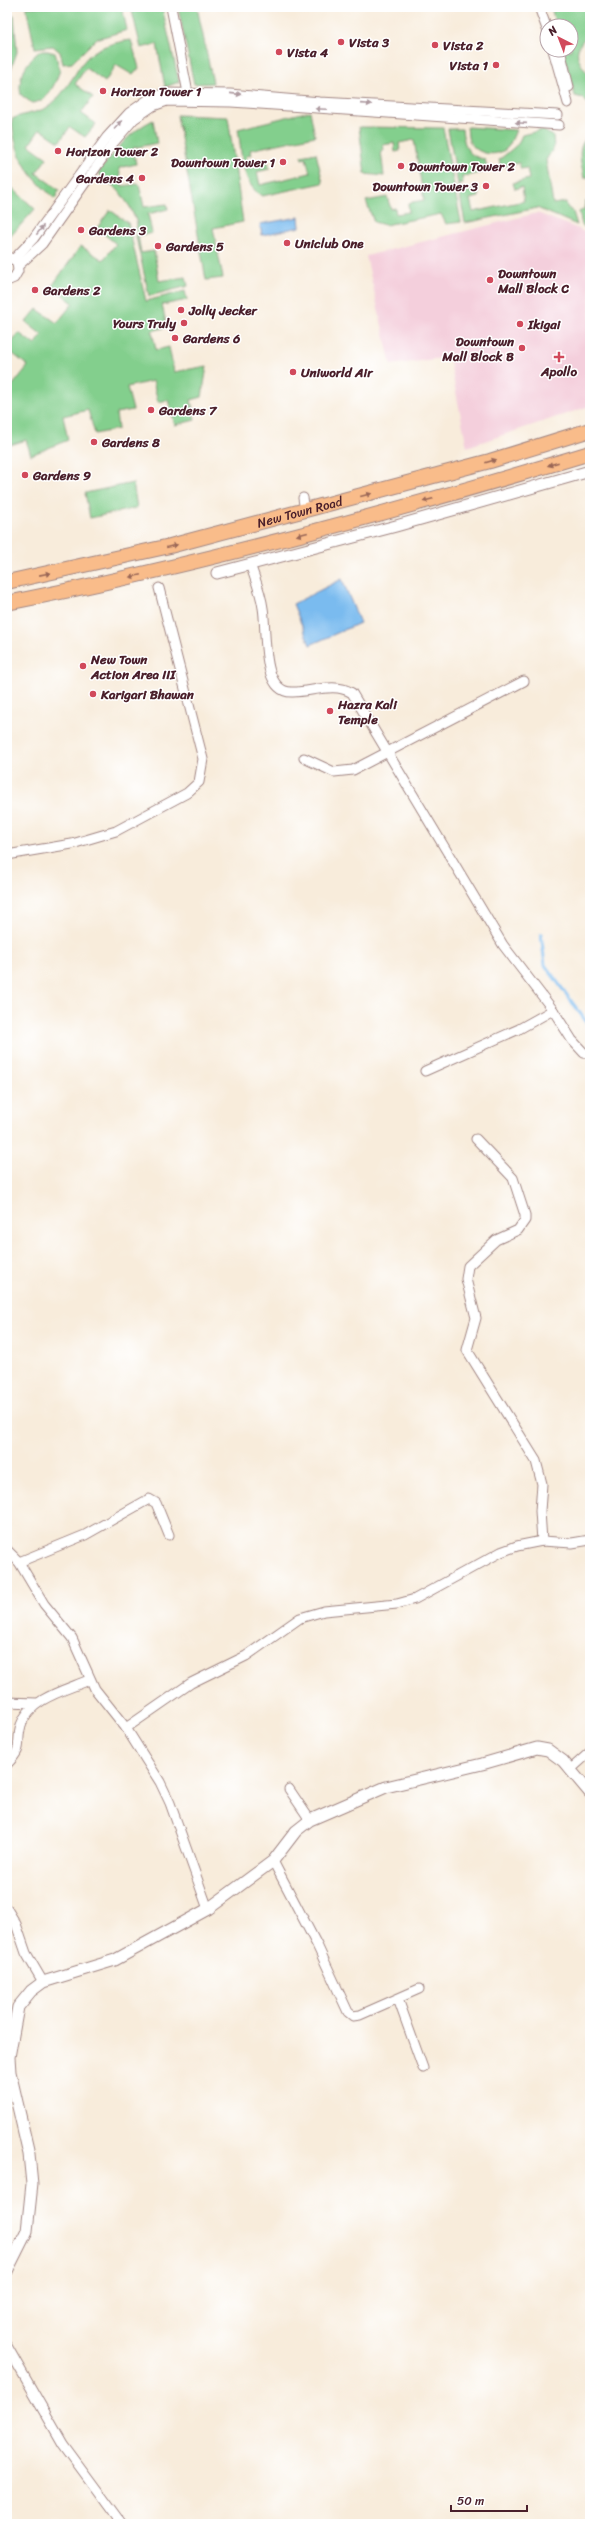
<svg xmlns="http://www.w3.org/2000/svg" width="597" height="2531" viewBox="0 0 597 2531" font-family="Sriracha,sans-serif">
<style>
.built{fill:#f4cfdc}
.green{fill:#83cf8d;stroke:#66775c}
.water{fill:#7abbef;stroke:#626d8d}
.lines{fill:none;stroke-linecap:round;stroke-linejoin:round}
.stream{stroke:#7abbef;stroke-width:3}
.minor-casing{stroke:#a18683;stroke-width:11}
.tertiary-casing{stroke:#a18683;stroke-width:13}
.primary-casing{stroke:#a18683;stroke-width:16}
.minor{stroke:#fff;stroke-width:9}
.tertiary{stroke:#fff;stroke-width:11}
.primary{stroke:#f9bc8a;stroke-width:14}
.oneway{fill:#ae9aa0}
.oneway2{fill:#996656}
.poi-dot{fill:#d1495b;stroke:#fff;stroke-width:1.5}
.labels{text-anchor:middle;stroke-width:3;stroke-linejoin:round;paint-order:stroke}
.poi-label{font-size:13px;font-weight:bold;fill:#4a1f2b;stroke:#fff;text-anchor:start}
.street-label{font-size:13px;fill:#4a1f2b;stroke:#fff}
</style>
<rect width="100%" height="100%" fill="#fff"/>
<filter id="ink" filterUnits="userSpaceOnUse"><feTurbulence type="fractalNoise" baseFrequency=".025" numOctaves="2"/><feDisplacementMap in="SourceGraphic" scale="8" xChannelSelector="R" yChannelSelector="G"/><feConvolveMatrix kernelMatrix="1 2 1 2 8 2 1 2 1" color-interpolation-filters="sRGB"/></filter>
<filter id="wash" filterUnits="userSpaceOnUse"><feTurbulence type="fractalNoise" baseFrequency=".012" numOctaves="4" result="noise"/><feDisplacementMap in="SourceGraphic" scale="16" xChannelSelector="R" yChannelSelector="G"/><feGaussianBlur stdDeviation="0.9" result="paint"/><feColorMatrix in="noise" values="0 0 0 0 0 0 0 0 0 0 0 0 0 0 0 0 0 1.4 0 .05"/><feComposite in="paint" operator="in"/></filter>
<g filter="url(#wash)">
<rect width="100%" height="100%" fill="#f8ecdb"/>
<polygon class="built" points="537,213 579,229 590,236 590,406 467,447 449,357 391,365 366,256"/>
<g class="green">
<polygon points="26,7 122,7 127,30 96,39 72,63 63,64 60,52 53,46 35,48"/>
<polygon points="131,7 162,7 179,82 165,87 157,44 141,48"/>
<polygon points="178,7 197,7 213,83 194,84"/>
<path d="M551 7H590V33C572 49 575 59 590 76V106L583 98 575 96 563 50H571V26H556Z"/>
<polygon points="14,15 17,52 7,80 9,64 7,16"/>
<path d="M131 40 139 68 133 75 116 65 105 82 86 68 75 84 93 97 81 113 96 124 85 137 70 127 59 142 40 129 29 145 47 158 36 173 59 190 55 199C27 173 15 158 12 119 26 112 42 114 54 102 86 69 75 48 131 40Z"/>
<path d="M40 51H48L55 53 60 70C55 84 48 102 32 103L21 95C17 78 26 62 40 51Z"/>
<path d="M310 111 315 136 250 150 251 155 246 156 249 167 268 162 269 169 257 172 260 185 310 173 306 158 302 159 301 156 316 153 323 183 262 196C240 183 242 151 238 129Z"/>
<polygon points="177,115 228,117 243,222 213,228 223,278 206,280"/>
<path d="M153 120 157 143 133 148 136 164 119 168 122 186 139 184 144 207 167 204 168 209 148 214 152 233 138 236 141 253 154 251 159 281 186 277 188 286 149 296 136 237 137 223 130 207 119 191 98 173C115 152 128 132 153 120Z"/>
<polygon points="359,127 443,128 461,222 446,224 441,214 385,225 374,222 366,201 387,197 391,209 395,208 396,214 409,212 408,203 424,200 414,140 399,143 400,151 395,152 394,143 383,145 384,150 381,151 384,176 365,174"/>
<path d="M467 127 516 130C514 135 511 142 508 147 498 158 477 155 470 142 467 138 468 132 467 127Z"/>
<path d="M448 129H462C464 145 467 157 485 159L488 171 462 177 463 183 459 184 461 193 478 190 479 197 470 199 473 212 524 201 522 187 515 189 513 183 529 179 527 168 521 169 519 163 501 167 499 160 518 144 522 135 542 130 553 136 554 147 546 160 553 204 566 202 567 207 573 212 577 225 537 208 465 223Z"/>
<path d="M590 135V177L584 178C581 161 575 146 590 135Z"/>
<polygon points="7,183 35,209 8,239 7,237"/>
<polygon points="590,201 590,231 582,225 579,212 584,209 585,202"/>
<polygon points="110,210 128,223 146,301 185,291 187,300 162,305 167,327 152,331 156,350 169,347 174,372 207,366 202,397 191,400 195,420 175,425 168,400 158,402 153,381 127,387 133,410 116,413 118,429 95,434 88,410 63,416 68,440 31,455 26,440 7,446 7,382 12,386 28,366 7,349 19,333 35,345 42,335 26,322 37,309 57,323 73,303 52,286 81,246 103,260 116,244 97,228"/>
<polygon points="133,483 137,508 90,518 85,493"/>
</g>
<g class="water">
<polygon points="299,217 300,227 262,235 260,224"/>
<polygon points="342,579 360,623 310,645 293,604"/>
</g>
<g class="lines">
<polyline class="stream" points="541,934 545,965 590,1027"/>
</g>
</g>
<g filter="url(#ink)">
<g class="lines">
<defs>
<g id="minor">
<polyline points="171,7 188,93"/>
<polyline points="539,7 547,29"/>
<polyline points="553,50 568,103"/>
<polyline points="560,50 569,87"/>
<polyline points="7,256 17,262 18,271 14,278 7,281"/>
<polyline points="14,259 33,239 107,137 129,113 149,99 165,93 230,94 320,102 558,115"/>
<polyline points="18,266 42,244 114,142 134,119 153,106 167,101 231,102 559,125"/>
<polyline points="303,498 305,511"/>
<path d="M250 564C255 579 261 593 263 608 267 629 260 694 293 692 313 692 334 682 352 693L503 945 553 1010 572 1040 584 1053 590 1054"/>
<polyline points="304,758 334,772 353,770 524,681"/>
<polyline points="7,855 72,844 116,831 187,793 199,782 203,759 159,588"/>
<polyline points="425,1071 519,1029 553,1010"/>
<polyline points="476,1139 513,1178 525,1215 525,1220 518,1230 496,1240 468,1266 466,1279 476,1318 467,1350 536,1461 542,1484 540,1511 542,1541"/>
<polyline points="7,1550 19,1562 44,1604 72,1638 95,1689 126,1728 160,1782 170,1803 208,1909"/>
<polyline points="19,1562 85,1535 149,1499 156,1503 169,1535"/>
<polyline points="7,1702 36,1703"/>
<polyline points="126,1728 191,1683 246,1656 300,1618 324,1611 397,1604 415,1599 501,1552 517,1546 542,1541 572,1543 590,1540"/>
<path d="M7 1764C25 1746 15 1746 21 1725 30 1698 66 1690 89 1680"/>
<polyline points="571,1769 590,1752"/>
<polyline points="289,1789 310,1820"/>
<polyline points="273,1861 317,1945 348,2012 353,2016 360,2015 419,1989"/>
<polyline points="7,1909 16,1924 26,1953 43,1982"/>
<polyline points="398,1999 423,2068"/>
<polyline points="7,2346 63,2444 122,2524"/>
</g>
<g id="tertiary">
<polyline points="217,573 396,526 590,471"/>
<polyline points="7,2271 27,2231 32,2184 29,2154 10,2072 9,2057 18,2007 31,1991 43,1982 115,1960 208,1909 273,1861 296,1831 310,1820 386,1787 482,1764 537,1748 548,1750 563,1761 590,1793"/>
</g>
<g id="primary">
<path id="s1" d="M7 582 170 546 490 461 590 430"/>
<path d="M7 603C204 564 398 511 590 453"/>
</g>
</defs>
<use href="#minor" class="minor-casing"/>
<use href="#tertiary" class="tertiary-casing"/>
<use href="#primary" class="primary-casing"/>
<use href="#minor" class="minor"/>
<use href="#tertiary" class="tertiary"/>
<use href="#primary" class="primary"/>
</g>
<defs><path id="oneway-solid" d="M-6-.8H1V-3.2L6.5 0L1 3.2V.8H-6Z"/></defs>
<g class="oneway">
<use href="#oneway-solid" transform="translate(236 94) rotate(6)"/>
<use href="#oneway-solid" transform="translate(366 104) rotate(4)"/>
<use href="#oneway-solid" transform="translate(321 109) rotate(-177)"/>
<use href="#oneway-solid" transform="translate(521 123) rotate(-176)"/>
<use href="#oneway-solid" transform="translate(118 125) rotate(-49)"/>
<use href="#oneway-solid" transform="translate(40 230) rotate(-53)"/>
</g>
<g class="oneway2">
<use href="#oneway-solid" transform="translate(491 461) rotate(-16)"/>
<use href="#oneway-solid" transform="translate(553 464) rotate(163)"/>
<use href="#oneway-solid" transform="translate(366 495) rotate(-15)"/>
<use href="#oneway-solid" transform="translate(428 500) rotate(165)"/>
<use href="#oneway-solid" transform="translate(302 534) rotate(165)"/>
<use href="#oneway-solid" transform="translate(172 546) rotate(-14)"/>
<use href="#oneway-solid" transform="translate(45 574) rotate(-11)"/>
<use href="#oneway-solid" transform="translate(135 576) rotate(168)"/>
</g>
</g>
<g class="poi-dot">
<circle cx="341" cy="42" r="4"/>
<circle cx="435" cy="45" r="4"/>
<circle cx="279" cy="52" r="4"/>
<circle cx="496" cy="65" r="4"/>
<circle cx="103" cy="91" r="4"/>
<circle cx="58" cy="151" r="4"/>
<circle cx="283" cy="162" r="4"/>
<circle cx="401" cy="166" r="4"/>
<circle cx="142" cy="178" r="4"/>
<circle cx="486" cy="186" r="4"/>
<circle cx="81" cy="230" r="4"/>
<circle cx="287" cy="243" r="4"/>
<circle cx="158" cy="246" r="4"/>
<circle cx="490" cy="280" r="4"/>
<circle cx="35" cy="290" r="4"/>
<circle cx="181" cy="310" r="4"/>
<circle cx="184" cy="323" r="4"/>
<circle cx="520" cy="324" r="4"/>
<circle cx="175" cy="338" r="4"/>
<circle cx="522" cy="348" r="4"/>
<path d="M557 351h4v4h4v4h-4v4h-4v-4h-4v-4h4z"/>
<circle cx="293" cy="372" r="4"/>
<circle cx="151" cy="410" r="4"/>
<circle cx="94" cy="442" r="4"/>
<circle cx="25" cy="475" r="4"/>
<circle cx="83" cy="666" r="4"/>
<circle cx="93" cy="694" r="4"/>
<circle cx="330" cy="711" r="4"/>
</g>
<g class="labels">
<g class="poi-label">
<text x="349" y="47">Vista 3</text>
<text x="443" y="50">Vista 2</text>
<text x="287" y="57">Vista 4</text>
<text x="488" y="70" text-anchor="end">Vista 1</text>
<text x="111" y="96">Horizon Tower 1</text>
<text x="66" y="156">Horizon Tower 2</text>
<text x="275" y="167" text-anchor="end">Downtown Tower 1</text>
<text x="409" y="171">Downtown Tower 2</text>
<text x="134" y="183" text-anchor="end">Gardens 4</text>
<text x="478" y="191" text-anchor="end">Downtown Tower 3</text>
<text x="89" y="235">Gardens 3</text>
<text x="295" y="248">Uniclub One</text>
<text x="166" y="251">Gardens 5</text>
<text x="498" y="278">Downtown<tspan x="498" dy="15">Mall Block C</tspan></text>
<text x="43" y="295">Gardens 2</text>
<text x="189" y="315">Jolly Jecker</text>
<text x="176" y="328" text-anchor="end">Yours Truly</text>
<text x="528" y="329">Ikigai</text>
<text x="183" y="343">Gardens 6</text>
<text x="514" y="346" text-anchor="end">Downtown<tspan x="514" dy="15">Mall Block B</tspan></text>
<text x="559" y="376" text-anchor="middle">Apollo</text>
<text x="301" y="377">Uniworld Air</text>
<text x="159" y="415">Gardens 7</text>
<text x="102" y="447">Gardens 8</text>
<text x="33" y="480">Gardens 9</text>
<text x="91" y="664">New Town<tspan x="91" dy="15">Action Area III</tspan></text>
<text x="101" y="699">Karigari Bhawan</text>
<text x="338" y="709">Hazra Kali<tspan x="338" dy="15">Temple</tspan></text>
</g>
<g class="street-label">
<text dy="5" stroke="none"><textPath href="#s1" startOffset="301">New Town Road</textPath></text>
</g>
</g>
<rect width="597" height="2531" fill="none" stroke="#fff" stroke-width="24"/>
<g transform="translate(559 38) rotate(318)"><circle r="19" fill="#ffffff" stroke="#b7a5aa"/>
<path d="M0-3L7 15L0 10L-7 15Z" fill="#d1495b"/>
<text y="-6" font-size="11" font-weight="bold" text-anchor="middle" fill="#4a1f2b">N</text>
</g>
<path d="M451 2505v6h76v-6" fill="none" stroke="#4a1f2b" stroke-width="2"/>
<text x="457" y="2505" font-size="12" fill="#4a1f2b" stroke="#ffffff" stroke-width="3" paint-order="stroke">50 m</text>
</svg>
